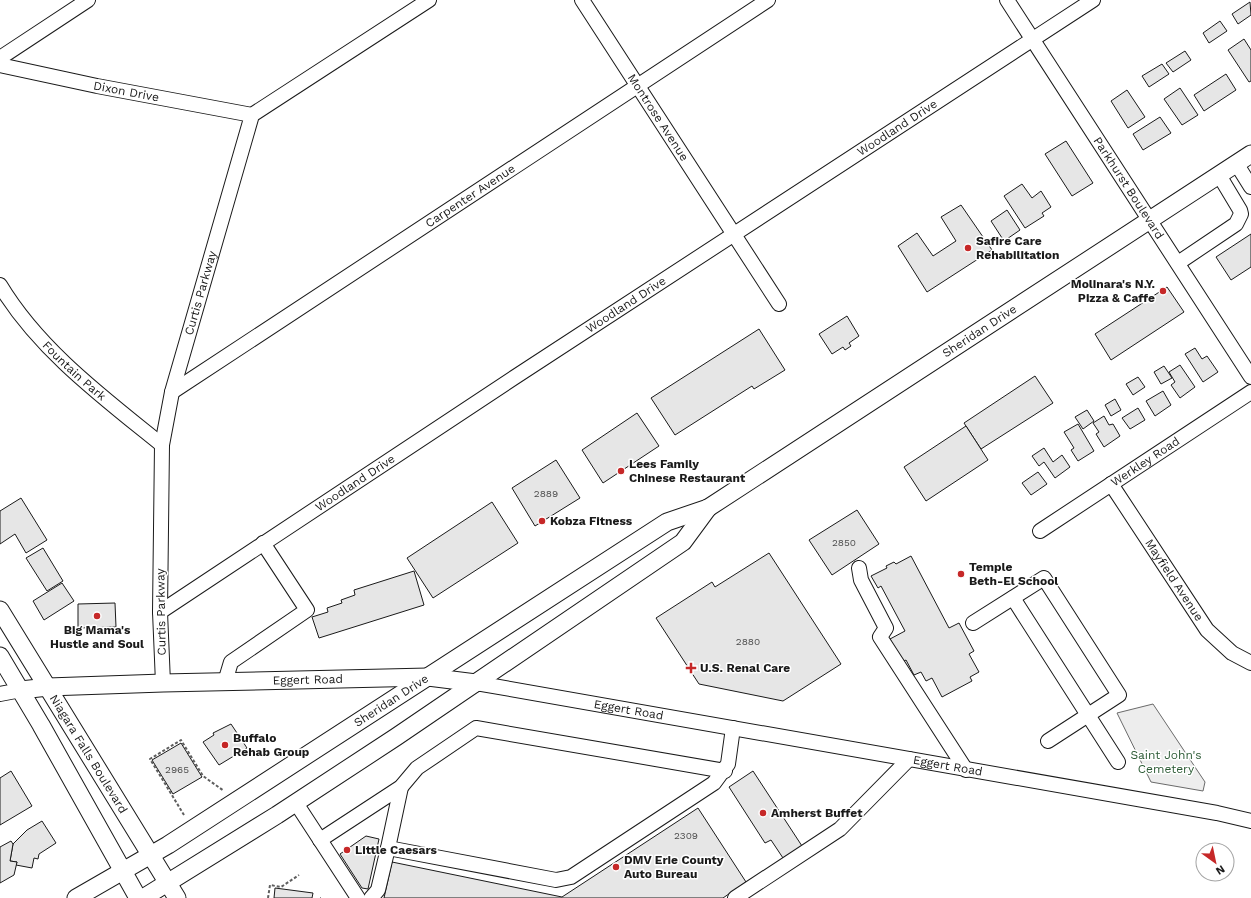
<svg xmlns="http://www.w3.org/2000/svg" width="1251" height="898" viewBox="0 0 1251 898" font-family="'Work Sans',sans-serif">
<style>
.green{fill:#ededed;stroke:#6a6a6a}
.building{fill:#e6e6e6;stroke:#1a1a1a}
.lines{fill:none;stroke-linecap:round;stroke-linejoin:round}
.minor-casing{stroke:#1a1a1a;stroke-width:16}
.major-casing{stroke:#1a1a1a;stroke-width:19}
.path{stroke:#5f5f5f;stroke-width:2;stroke-dasharray:3 2;stroke-linecap:butt}
.minor{stroke:#fff;stroke-width:14}
.major{stroke:#fff;stroke-width:17}
.fence{stroke:#1a1a1a;stroke-width:1;stroke-dasharray:5 2;stroke-linecap:butt}
.poi-dot{fill:#c62828;stroke:#fff;stroke-width:1.5}
.labels{text-anchor:middle;stroke-width:3;stroke-linejoin:round;paint-order:stroke}
.number-label{font-size:10px;fill:#4d4d4d}
.street-label{font-size:12px;fill:#1a1a1a;stroke:#fff}
.poi-label{font-size:12px;font-weight:bold;fill:#1a1a1a;stroke:#fff;text-anchor:start}
.park-label{font-size:12px;fill:#2b5a34;stroke:#fff}
</style>
<rect width="100%" height="100%" fill="#fff"/>
<polygon class="green" points="1153,704 1205,782 1203,791 1151,782 1117,713"/>
<g class="building">
<polygon points="1250,2 1251,15 1238,24 1232,14"/>
<polygon points="1220,21 1227,31 1209,43 1203,33"/>
<polygon points="1244,39 1251,50 1251,81 1249,82 1228,50"/>
<polygon points="1185,51 1191,60 1173,72 1166,63"/>
<polygon points="1162,64 1169,74 1149,87 1142,76"/>
<polygon points="1226,74 1236,90 1204,111 1194,95"/>
<polygon points="1180,88 1198,115 1182,125 1164,99"/>
<polygon points="1127,90 1145,117 1128,128 1111,101"/>
<polygon points="1160,117 1171,133 1143,150 1133,134"/>
<polygon points="1066,141 1093,183 1072,196 1045,154"/>
<polygon points="1022,184 1032,198 1041,191 1051,207 1042,213 1044,216 1025,228 1004,196"/>
<polygon points="961,205 992,250 927,292 898,246 917,233 933,256 956,241 941,217"/>
<polygon points="1007,210 1020,230 1004,241 991,221"/>
<polygon points="1251,234 1251,267 1231,280 1216,257"/>
<polygon points="1167,287 1184,312 1111,360 1095,334"/>
<polygon points="847,316 859,336 849,343 851,346 845,350 843,347 832,354 819,334"/>
<polygon points="759,329 785,370 754,389 752,386 675,435 651,398"/>
<polygon points="1195,348 1202,359 1207,356 1218,372 1203,382 1185,354"/>
<polygon points="1180,365 1195,387 1180,398 1171,385 1175,382 1169,372"/>
<polygon points="1164,366 1172,378 1161,384 1154,372"/>
<polygon points="1035,376 1053,403 981,449 964,423"/>
<polygon points="1138,377 1145,387 1133,395 1126,384"/>
<polygon points="1163,391 1171,405 1155,416 1146,401"/>
<polygon points="1115,399 1121,410 1111,416 1105,405"/>
<polygon points="1138,408 1145,420 1130,429 1122,418"/>
<polygon points="1087,410 1094,421 1083,429 1075,417"/>
<polygon points="637,413 659,446 603,483 582,450"/>
<polygon points="1104,416 1109,425 1113,424 1120,436 1104,447 1096,434 1099,432 1093,423"/>
<polygon points="1078,424 1094,451 1078,461 1071,450 1074,448 1064,432"/>
<polygon points="966,426 988,460 926,501 904,467"/>
<polygon points="1044,448 1053,462 1062,455 1070,467 1055,478 1044,462 1039,466 1032,456"/>
<polygon points="556,460 580,498 535,526 512,488"/>
<polygon points="1038,472 1047,484 1031,495 1022,483"/>
<polygon points="21,498 47,540 26,553 15,534 0,544 0,511"/>
<polygon points="492,502 518,543 433,598 407,558"/>
<polygon points="857,510 879,544 832,575 809,540"/>
<polygon points="43,548 63,581 47,591 26,558"/>
<polygon points="769,553 841,664 783,701 699,684 656,618 712,582 715,587"/>
<polygon points="911,556 949,628 959,623 974,651 969,654 979,672 970,677 972,681 942,697 932,678 926,681 921,672 914,675 906,660 902,662 890,639 905,631 881,586 878,588 871,576 887,568 886,566 894,562 896,564"/>
<polygon points="414,571 424,605 319,638 312,617 328,612 327,608 342,603 341,600 355,595 354,590"/>
<polygon points="62,583 74,601 44,620 33,601"/>
<polygon points="115,603 116,627 78,628 78,604"/>
<polygon points="231,724 247,748 219,765 203,742 214,735 213,733"/>
<polygon points="181,743 202,777 173,794 152,760"/>
<polygon points="11,771 32,806 0,825 0,778"/>
<polygon points="753,771 802,846 783,858 771,840 765,843 729,787"/>
<polygon points="698,808 746,882 723,898 384,898 392,862 562,897"/>
<polygon points="42,821 56,843 39,854 38,859 34,858 32,868 16,865 17,862 10,861 13,844 27,830"/>
<polygon points="366,836 379,839 368,889 362,888 340,854"/>
<polygon points="11,841 13,844 10,861 17,862 14,875 0,883 0,847"/>
<polygon points="275,888 313,893 312,898 274,898"/>
</g>
<g class="lines">
<defs>
<g id="minor">
<path id="s1" d="M582 0 779 304"/>
<path id="s2" d="M1007 0 1251 377"/>
<polyline points="0,58 88,0"/>
<path id="s3" d="M0 65 97 86 252 115"/>
<polyline points="1236,163 1251,187"/>
<polyline points="1178,263 1236,224 1241,214 1240,210 1219,175"/>
<path id="s4" d="M0 285C39 350 104 398 162 445"/>
<path id="s5" d="M172 392 768 0"/>
<path id="s6" d="M1111 484 1207 630 1232 653 1251 663"/>
<path id="s7" d="M1040 531 1251 392"/>
<polyline points="859,568 861,580 886,628 880,637 966,770"/>
<polyline points="1013,598 1118,762"/>
<path id="s8" d="M160 612 515 377 1093 0"/>
<polyline points="973,623 1044,578 1119,695 1048,741"/>
<polyline points="225,682 231,662 307,610 263,543"/>
<path id="s9" d="M163 683 160 612 162 445 172 392 252 115 429 0"/>
<path id="s10" d="M476 683 1217 813 1251 821"/>
<polyline points="0,694 21,690"/>
<polyline points="296,803 358,898"/>
<polyline points="320,840 401,787 417,768 476,728 725,771"/>
<polyline points="388,848 401,787"/>
<polyline points="371,898 378,890 388,848 556,880 571,877 714,783 728,764 733,728"/>
<polyline points="735,898 840,829 909,759"/>
</g>
<g id="major">
<path id="s11" d="M0 610 177 898"/>
<polyline points="0,656 41,725 138,898"/>
<path id="s12" d="M21 690 48 687 163 683 428 677 476 683"/>
<path id="s13" d="M76 898 168 845 667 522 708 508 1251 154"/>
<polyline points="143,898 277,815 396,737 683,542 708,508"/>
</g>
</defs>
<use href="#minor" class="minor-casing"/>
<use href="#major" class="major-casing"/>
<g class="path">
<polyline points="184,815 150,759 181,740 203,776 224,791"/>
<polyline points="268,898 270,885 281,887 299,875"/>
</g>
<use href="#minor" class="minor"/>
<use href="#major" class="major"/>
<polyline class="fence" points="320,898 321,898"/>
</g>
<g class="poi-dot">
<circle cx="968" cy="248" r="4"/>
<circle cx="1163" cy="291" r="4"/>
<circle cx="621" cy="471" r="4"/>
<circle cx="542" cy="521" r="4"/>
<circle cx="961" cy="574" r="4"/>
<circle cx="97" cy="616" r="4"/>
<path d="M689 662h4v4h4v4h-4v4h-4v-4h-4v-4h4z"/>
<circle cx="225" cy="745" r="4"/>
<circle cx="763" cy="813" r="4"/>
<circle cx="347" cy="850" r="4"/>
<circle cx="616" cy="867" r="4"/>
</g>
<g class="labels">
<g class="number-label">
<text x="546" y="497">2889</text>
<text x="844" y="546">2850</text>
<text x="748" y="645">2880</text>
<text x="177" y="773">2965</text>
<text x="686" y="839">2309</text>
</g>
<g class="street-label">
<text dy="4" stroke="none"><textPath href="#s3" startOffset="129">Dixon Drive</textPath></text>
<text dy="4" stroke="none"><textPath href="#s1" startOffset="140">Montrose Avenue</textPath></text>
<text dy="4" stroke="none"><textPath href="#s8" startOffset="882">Woodland Drive</textPath></text>
<text dy="4" stroke="none"><textPath href="#s2" startOffset="224">Parkhurst Boulevard</textPath></text>
<text dy="4" stroke="none"><textPath href="#s5" startOffset="357">Carpenter Avenue</textPath></text>
<text dy="4" stroke="none"><textPath href="#s9" startOffset="395">Curtis Parkway</textPath></text>
<text dy="4" stroke="none"><textPath href="#s8" startOffset="558">Woodland Drive</textPath></text>
<text dy="4" stroke="none"><textPath href="#s13" startOffset="1068">Sheridan Drive</textPath></text>
<text dy="4" stroke="none"><textPath href="#s4" startOffset="114">Fountain Park</textPath></text>
<text dy="4" stroke="none"><textPath href="#s7" startOffset="126">Werkley Road</textPath></text>
<text dy="4" stroke="none"><textPath href="#s8" startOffset="234">Woodland Drive</textPath></text>
<text dy="4" stroke="none"><textPath href="#s6" startOffset="115">Mayfield Avenue</textPath></text>
<text transform="translate(161 612) rotate(-91)" y="4">Curtis Parkway</text>
<text dy="4" stroke="none"><textPath href="#s12" startOffset="287">Eggert Road</textPath></text>
<text dy="4" stroke="none"><textPath href="#s13" startOffset="372">Sheridan Drive</textPath></text>
<text dy="4" stroke="none"><textPath href="#s10" startOffset="155">Eggert Road</textPath></text>
<text dy="4" stroke="none"><textPath href="#s11" startOffset="169">Niagara Falls Boulevard</textPath></text>
<text dy="4" stroke="none"><textPath href="#s10" startOffset="479">Eggert Road</textPath></text>
</g>
<g class="poi-label">
<text x="976" y="245">Safire Care<tspan x="976" dy="14">Rehabilitation</tspan></text>
<text x="1155" y="288" text-anchor="end">Molinara's N.Y.<tspan x="1155" dy="14">Pizza &amp; Caffe</tspan></text>
<text x="629" y="468">Lees Family<tspan x="629" dy="14">Chinese Restaurant</tspan></text>
<text x="550" y="525">Kobza Fitness</text>
<text x="969" y="571">Temple<tspan x="969" dy="14">Beth-El School</tspan></text>
<text x="97" y="634" text-anchor="middle">Big Mama's<tspan x="97" dy="14">Hustle and Soul</tspan></text>
<text x="700" y="672">U.S. Renal Care</text>
<text x="233" y="742">Buffalo<tspan x="233" dy="14">Rehab Group</tspan></text>
<text x="771" y="817">Amherst Buffet</text>
<text x="355" y="854">Little Caesars</text>
<text x="624" y="864">DMV Erie County<tspan x="624" dy="14">Auto Bureau</tspan></text>
</g>
<g class="park-label">
<text x="1166" y="759">Saint John's<tspan x="1166" dy="14">Cemetery</tspan></text>
</g>
</g>
<g transform="translate(1215 862) rotate(147)"><circle r="19" fill="#ffffff" stroke="#a3a3a3"/>
<path d="M0-3L7 15L0 10L-7 15Z" fill="#c62828"/>
<text y="-6" font-size="11" font-weight="bold" text-anchor="middle" fill="#1a1a1a">N</text>
</g>
</svg>
